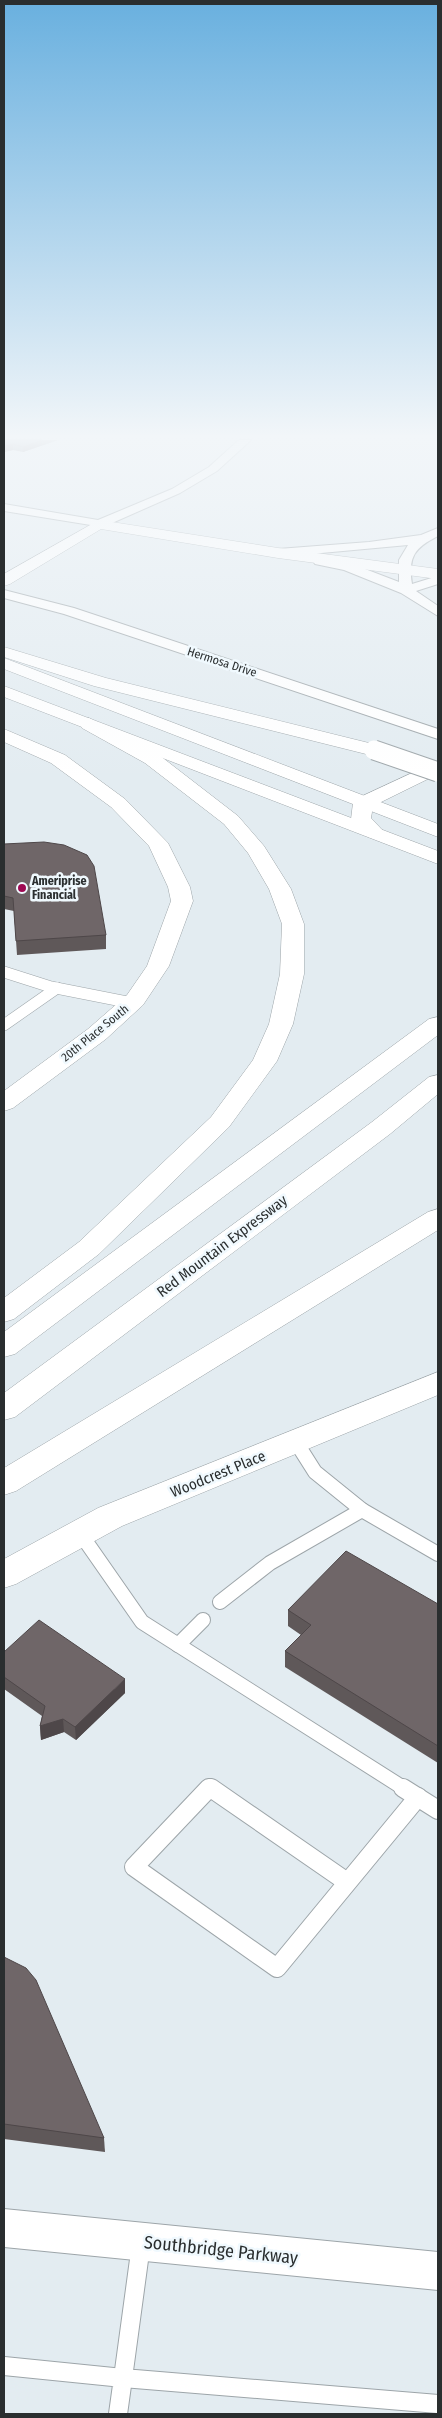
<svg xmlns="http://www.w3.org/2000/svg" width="442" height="2418" viewBox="0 0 442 2418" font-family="'Fira Sans Condensed',sans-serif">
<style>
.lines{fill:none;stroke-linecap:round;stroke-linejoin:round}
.service-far2-casing{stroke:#9da5a9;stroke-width:12}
.service-far1-casing{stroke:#9da5a9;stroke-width:16}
.service-casing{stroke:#9da5a9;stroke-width:20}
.minor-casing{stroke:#9da5a9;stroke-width:2}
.tertiary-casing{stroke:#9da5a9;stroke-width:1}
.trunk-casing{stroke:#9da5a9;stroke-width:1}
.motorway-casing{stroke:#9da5a9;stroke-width:1}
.service-far2{stroke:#fff;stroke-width:11}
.service-far1{stroke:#fff;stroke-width:14}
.service{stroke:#fff;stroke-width:18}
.minor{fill:#fff;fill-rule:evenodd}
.tertiary{fill:#fff;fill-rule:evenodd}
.trunk{fill:#fff;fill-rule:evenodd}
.motorway{fill:#fff;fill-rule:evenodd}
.motorway-bridge-casing{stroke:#9da5a9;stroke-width:21;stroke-linecap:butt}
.motorway-bridge{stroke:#fff;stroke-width:19}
.wall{fill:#5f5859}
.shaded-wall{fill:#4e4749}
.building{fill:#6f6668;stroke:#4e4749}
.poi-dot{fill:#9e0952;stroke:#f0f9fe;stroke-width:2}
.labels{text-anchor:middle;stroke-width:5;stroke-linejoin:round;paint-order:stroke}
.far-street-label{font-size:12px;fill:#2a2e2f;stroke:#f0f9fe}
.far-poi-label{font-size:12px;font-weight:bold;fill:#2a2e2f;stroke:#f0f9fe;text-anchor:start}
.street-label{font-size:15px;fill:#2a2e2f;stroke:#f0f9fe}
.near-street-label{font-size:18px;fill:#2a2e2f;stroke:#f0f9fe}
</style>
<rect width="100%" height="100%" fill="#e3ecf1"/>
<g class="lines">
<defs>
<g id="service-far2">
<polyline points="4,972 51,987 132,1003"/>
<polyline points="4,1025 57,988"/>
</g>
<g id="service-far1">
<polyline points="296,1442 315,1472 362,1510"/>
<polyline points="80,1533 142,1622 405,1789"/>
<polyline points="220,1602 270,1563 362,1510 438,1554"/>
<polyline points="178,1645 203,1620"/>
<polyline points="208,1789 210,1787 213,1789"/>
</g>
<g id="service">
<polyline points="209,1788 134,1867 277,1968 418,1797"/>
<polyline points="211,1788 347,1882"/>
<polyline points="403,1788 438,1810"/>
<polyline points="141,2245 123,2378 438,2404"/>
<polyline points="4,2366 123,2378 118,2414"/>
</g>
<g id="minor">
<polygon points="239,440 251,440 217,471 180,493 103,527 4,511 4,504 98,520 172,489 209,467"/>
<path d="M438 528V536C414 548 408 557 412 584L438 576V584L416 591 438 606V616L401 593 344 570 315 564 313 561 319 557 352 564 399 582V560L408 545 278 557 272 553 278 549 369 542 421 535Z"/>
<polygon points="4,590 74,608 438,729 438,739 64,614 4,598"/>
<polygon points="4,2209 438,2252 438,2290 4,2247"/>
</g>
<g id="tertiary">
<polygon points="99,520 278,548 438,569 438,579 278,558 101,529 10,584 4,586 4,574"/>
<polygon points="4,729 65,755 125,799 168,843 190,887 193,901 169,966 143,1005 106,1039 13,1108 4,1111 4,1091 88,1029 127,995 147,966 171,901 168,887 149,846 111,807 51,763 4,742"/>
<polygon points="438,1372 438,1395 122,1526 16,1584 4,1588 4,1559 98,1508"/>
</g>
<g id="trunk">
<polygon points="4,658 438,824 438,837 4,669"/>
<polygon points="4,686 438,851 438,864 4,697"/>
</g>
<g id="motorway">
<polygon points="4,647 106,678 381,746 383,750 381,754 374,756 94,686 4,657"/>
<polygon points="89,718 159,755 238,816 264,846 291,889 304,924 304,974 293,1024 277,1061 229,1127 99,1254 14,1319 4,1322 4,1298 79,1242 211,1117 253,1060 269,1024 280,974 282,924 269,889 248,853 224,824 145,763 82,728 80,724 82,720"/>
<path d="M438 761V774L373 806 371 818 386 834 383 838C369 842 359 831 351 819L353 803 356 799Z"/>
<polygon points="438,1017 438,1035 15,1354 4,1357 4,1332 429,1019"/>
<polygon points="438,1075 438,1094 390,1134 15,1417 4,1420 4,1393 372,1122 429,1077"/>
<polygon points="438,1209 438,1230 16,1491 4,1495 4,1468 428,1212"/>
</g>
</defs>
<use href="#service-far2" class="service-far2-casing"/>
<use href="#service-far1" class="service-far1-casing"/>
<use href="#service" class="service-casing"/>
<use href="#minor" class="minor-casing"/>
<use href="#tertiary" class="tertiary-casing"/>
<use href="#trunk" class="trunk-casing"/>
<use href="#motorway" class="motorway-casing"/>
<use href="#service-far2" class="service-far2"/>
<use href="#service-far1" class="service-far1"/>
<use href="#service" class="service"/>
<use href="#minor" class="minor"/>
<use href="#tertiary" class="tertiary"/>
<use href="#trunk" class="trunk"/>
<use href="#motorway" class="motorway"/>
<defs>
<polyline id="motorway-bridge" points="374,750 438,772"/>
</defs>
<use href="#motorway-bridge" class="motorway-bridge-casing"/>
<use href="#motorway-bridge" class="motorway-bridge"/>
</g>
<g class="wall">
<polygon points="4,440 58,440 23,452 13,450 4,452"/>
<polygon points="4,844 106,935 106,949 17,955 14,911 4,909"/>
<polygon points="438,1604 438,1763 285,1667 285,1651 301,1635 288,1626 288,1610"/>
<polygon points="4,1652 125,1693 76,1740 64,1732 41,1740 40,1726 42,1716 4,1689"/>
<polygon points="4,1957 104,2138 105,2152 4,2139"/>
</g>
<g class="shaded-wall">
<polygon points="42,440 58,440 23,452 23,447"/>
<polygon points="13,444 13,450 4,452 4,446"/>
<polygon points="125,1679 125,1693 76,1740 75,1727"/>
<polygon points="63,1719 64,1732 41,1740 40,1726"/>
</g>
<g class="building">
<polygon points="4,440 42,440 23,447 13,444 4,446"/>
<polygon points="44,842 64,845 87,855 94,866 106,935 16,941 13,898 4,896 4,844"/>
<polygon points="346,1551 438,1604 438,1746 285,1651 311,1625 288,1610"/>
<polygon points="39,1620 125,1679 75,1727 63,1719 40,1726 45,1706 4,1677 4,1652"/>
<polygon points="4,1957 26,1968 36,1980 104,2138 4,2124"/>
</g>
<linearGradient id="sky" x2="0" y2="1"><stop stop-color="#69b0df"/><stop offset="0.56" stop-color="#f2f6f9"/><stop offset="1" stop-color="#f2f6f9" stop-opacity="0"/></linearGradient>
<rect width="442" height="779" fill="url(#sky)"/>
<circle class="poi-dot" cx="22" cy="888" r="5"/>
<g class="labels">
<g class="far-street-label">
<text transform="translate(222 662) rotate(18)" y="4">Hermosa Drive</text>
<text transform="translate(95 1033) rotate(-39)" y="4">20th Place South</text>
</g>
<g class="far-poi-label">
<text x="32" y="885">Ameriprise<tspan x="32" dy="14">Financial</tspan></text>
</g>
<g class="street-label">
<text transform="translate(222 1246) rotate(-37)" y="5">Red Mountain Expressway</text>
<text transform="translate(218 1474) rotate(-22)" y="5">Woodcrest Place</text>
</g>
<g class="near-street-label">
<text transform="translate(221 2250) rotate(6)" y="6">Southbridge Parkway</text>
</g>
</g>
<rect width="442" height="2418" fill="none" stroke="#2a2e2f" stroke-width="10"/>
</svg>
